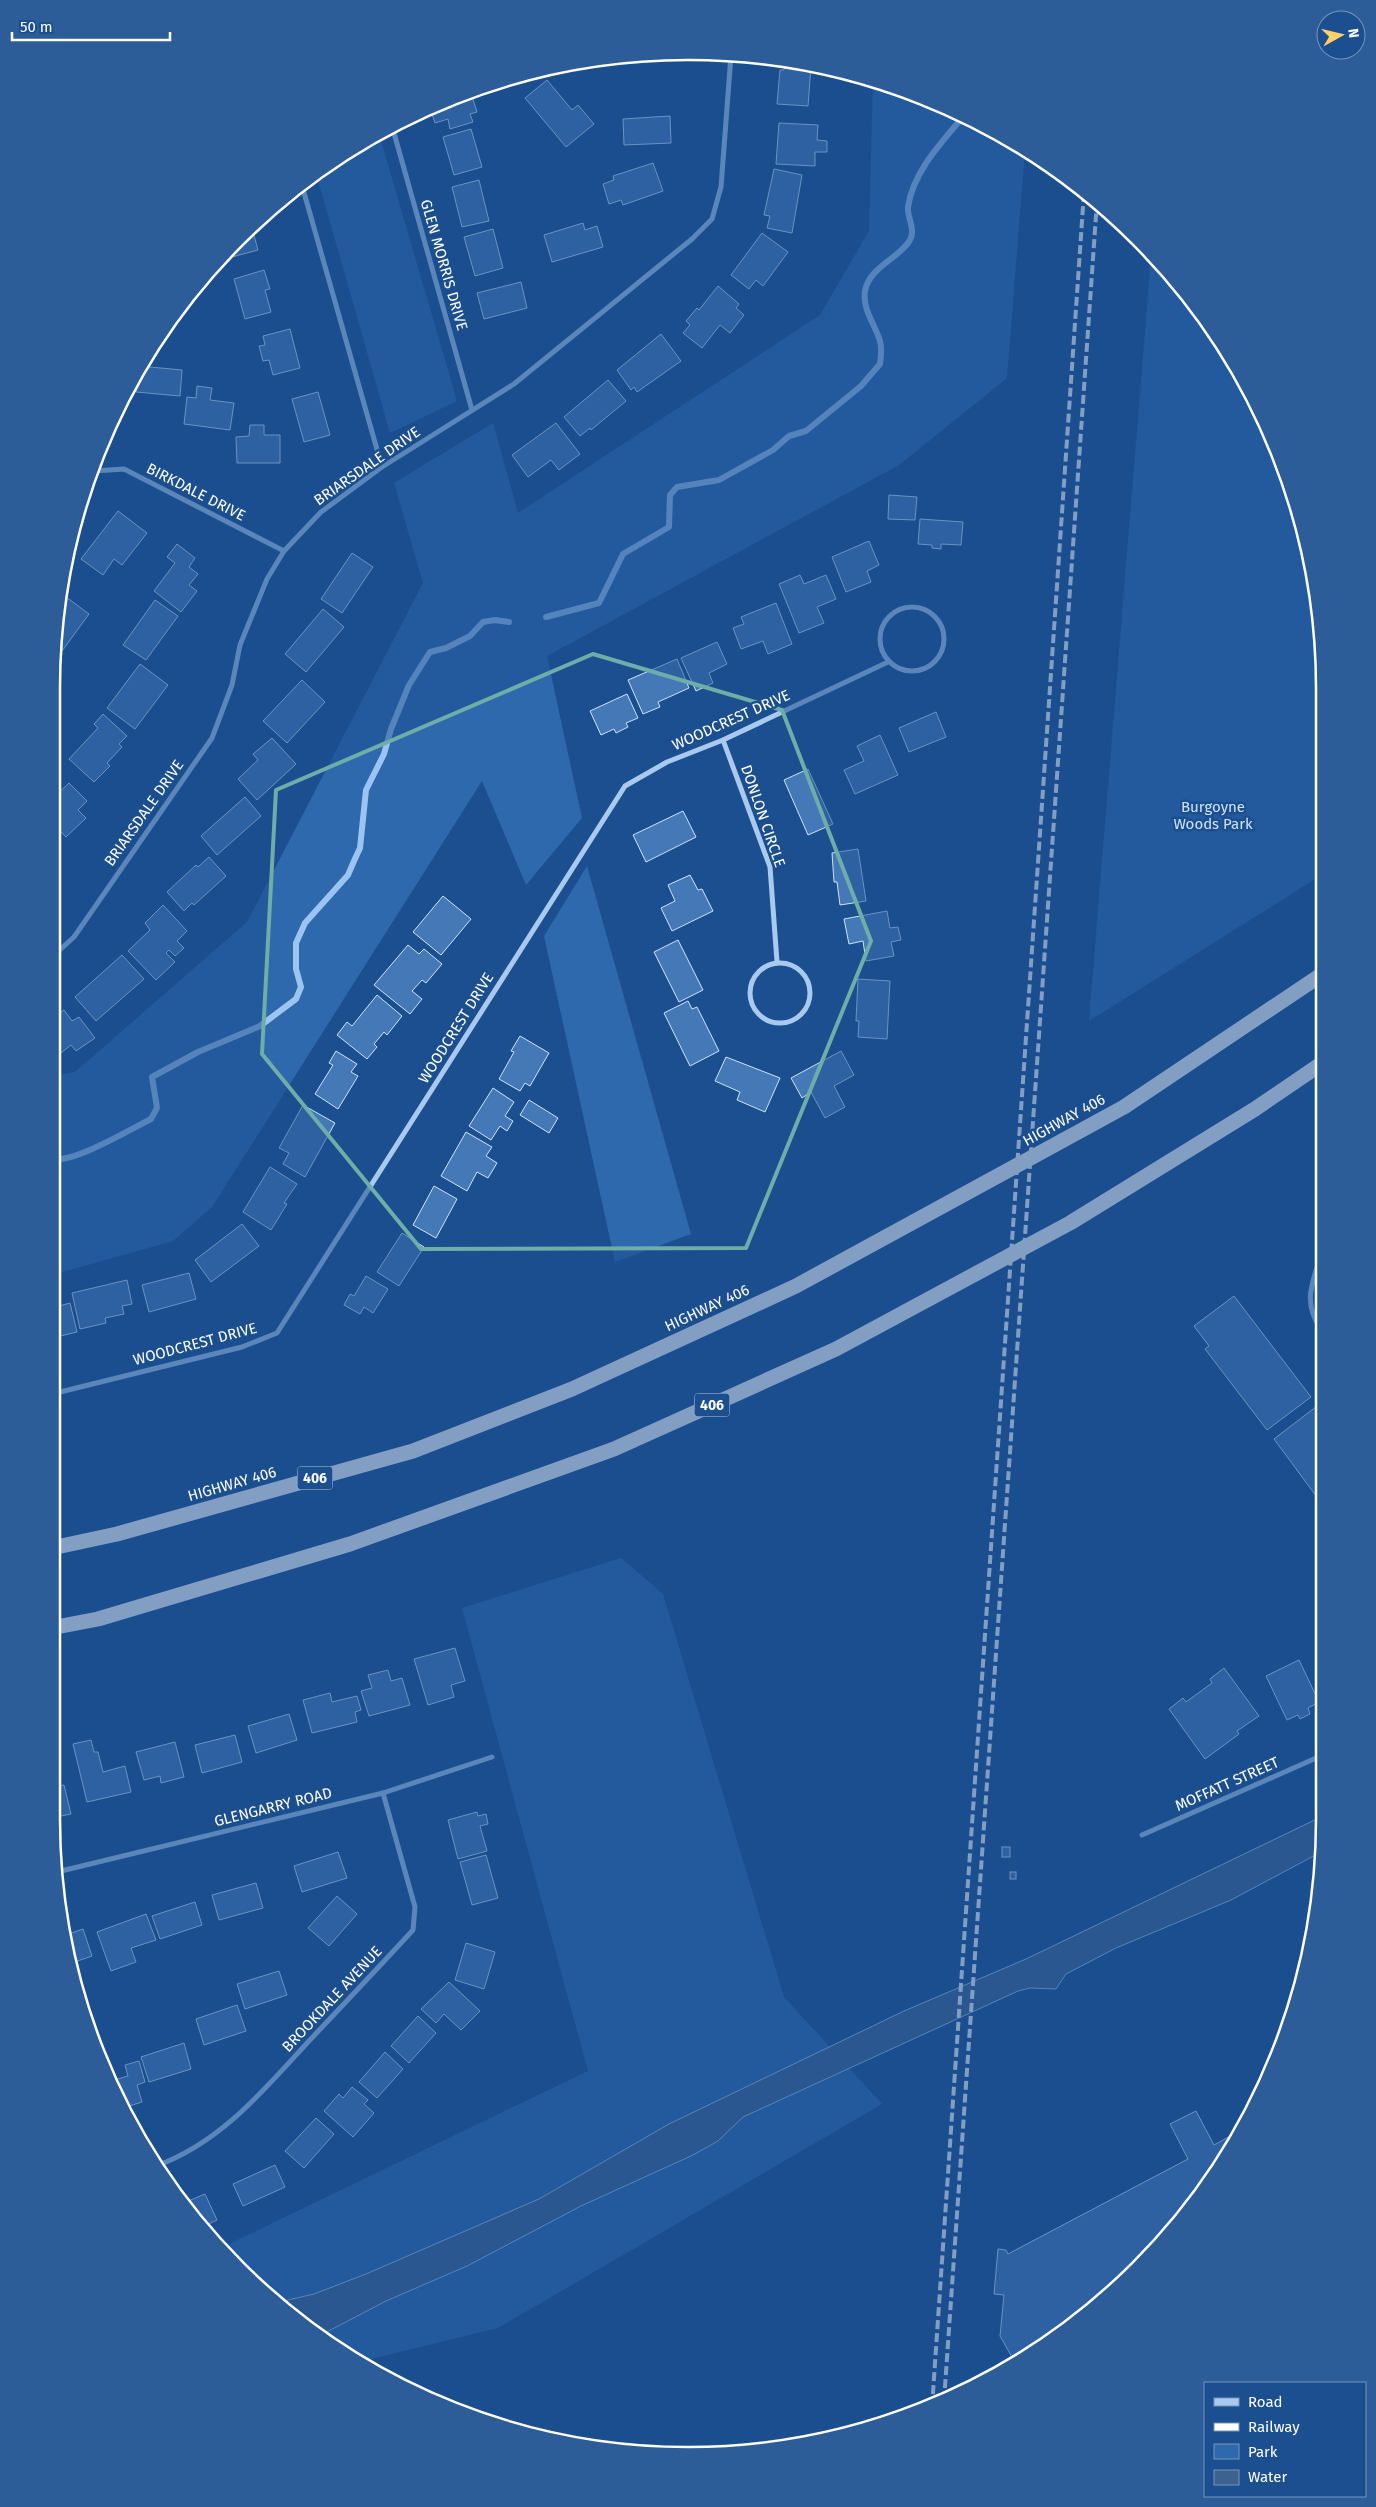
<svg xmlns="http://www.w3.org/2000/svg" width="1376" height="2507" viewBox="0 0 1376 2507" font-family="'Fira Sans',sans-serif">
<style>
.green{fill:#2e69ad}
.water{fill:#3c6290;stroke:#9cc4f0}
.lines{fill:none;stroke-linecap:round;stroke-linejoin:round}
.stream{stroke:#9cc4f0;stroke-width:6}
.building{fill:#4478b7;stroke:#cfe3fa}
.minor{stroke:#a9c9ee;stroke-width:5}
.motorway{stroke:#fff;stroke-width:15}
.rail{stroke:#fff;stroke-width:4;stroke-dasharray:9 4;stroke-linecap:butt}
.marked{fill:none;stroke:#6fada8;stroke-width:4;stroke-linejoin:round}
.labels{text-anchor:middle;stroke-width:5;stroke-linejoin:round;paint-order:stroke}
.shield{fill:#1b4f8f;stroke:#bbcadd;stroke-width:1}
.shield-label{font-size:14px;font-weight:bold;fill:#fff}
.street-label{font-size:15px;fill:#fff;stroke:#1b4f8f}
.park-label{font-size:15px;fill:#cfe3fa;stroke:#1b4f8f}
.rim{fill:none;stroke:#fff;stroke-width:2.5}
</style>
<rect width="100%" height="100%" fill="#1b4f8f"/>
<g class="green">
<polygon points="873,80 892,85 1006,136 1025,150 1007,378 899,465 547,656 582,818 526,885 482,781 212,1207 173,1241 52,1275 52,1076 75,1072 247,922 423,583 394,483 493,423 518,513 820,315 869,231"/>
<polygon points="379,134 457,401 390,433 316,173"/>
<polygon points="1151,258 1217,334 1276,445 1319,605 1320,876 1089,1021"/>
<polygon points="587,866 691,1234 615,1262 544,936"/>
<path d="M621 1558 663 1594 784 1997 882 2104 498 2328 359 2362C304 2332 264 2293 221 2248L588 2071 462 1608Z"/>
</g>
<polygon class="water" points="1323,1816 1323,1851 1231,1900 1116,1948 1066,1974 1056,1989 1030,1988 1018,1991 743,2117 718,2141 693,2155 581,2206 467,2266 386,2301 319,2336 275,2303 314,2294 366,2274 539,2199 669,2124 904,2011 1026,1959"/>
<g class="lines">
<g class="stream">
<path d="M546 617 599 603 623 554 669 527 670 495 677 487 719 480 773 450 789 436 806 431 861 386 880 364C881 357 882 348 880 341 875 324 862 309 865 291 869 267 900 258 910 240 916 230 907 217 908 207 913 172 941 143 963 117"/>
<path d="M52 1159C74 1163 129 1130 151 1119L157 1108 152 1077 198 1052 260 1026 296 999 301 987 296 969V943L305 923 348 875 354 861 360 848 366 790 384 754 391 729 409 685 430 652 446 648 470 636 483 622 495 620 509 622"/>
</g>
</g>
<g class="building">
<polygon points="785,60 811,66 808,106 777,104 780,70 784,70"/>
<polygon points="547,80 572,110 578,105 594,124 566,147 525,98"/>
<polygon points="471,93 477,112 470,114 473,122 450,129 448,119 435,123 430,108"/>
<polygon points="670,116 671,143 624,145 623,119"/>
<polygon points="779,123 818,125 817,140 827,141 827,152 815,152 815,166 776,164"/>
<polygon points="471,129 482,167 454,175 443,137"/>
<polygon points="653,163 663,191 623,205 621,200 609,204 603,184 614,180 613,176"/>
<polygon points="774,169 802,175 792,233 767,228 770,216 764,215"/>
<polygon points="479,180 489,221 462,227 452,187"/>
<polygon points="583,223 585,230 597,226 603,247 552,262 544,235"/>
<polygon points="252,228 258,250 232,257 230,249"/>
<polygon points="493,229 503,268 475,276 464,237"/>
<polygon points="762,233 788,252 763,286 756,280 749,289 731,275"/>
<polygon points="264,270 270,289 265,290 271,312 245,319 234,279"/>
<polygon points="521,282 527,308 484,319 477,293"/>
<polygon points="718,286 739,304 736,308 744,315 730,333 720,325 702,348 683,333 690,325 686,321 697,308 699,310"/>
<polygon points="290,329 300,368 273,375 269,360 263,361 259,346 265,345 263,336"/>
<polygon points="661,334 681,361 637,392 634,387 631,390 617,370"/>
<polygon points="139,366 182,370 180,396 136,392"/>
<polygon points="608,380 626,401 591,430 590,428 580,436 564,417"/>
<polygon points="197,386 212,388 210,400 234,403 230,430 184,424 187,397 196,398"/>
<polygon points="318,392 330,435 304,442 292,399"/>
<polygon points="556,423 580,454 559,470 551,460 528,477 512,455"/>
<polygon points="250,425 264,425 264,435 280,435 280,463 237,463 236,437 249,436"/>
<polygon points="889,495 917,497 915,520 888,519"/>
<polygon points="118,511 147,533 122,565 114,559 103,575 81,559"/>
<polygon points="920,519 963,522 961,545 941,544 941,549 932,548 932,545 918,544"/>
<polygon points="869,541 879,565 867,571 871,582 846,592 832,557"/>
<polygon points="177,544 195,558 189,567 198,574 189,585 197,591 181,612 154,591 175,563 167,557"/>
<polygon points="352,553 373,567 342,613 321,599"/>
<polygon points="800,575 804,584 826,575 836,599 817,607 824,623 799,633 779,584"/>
<polygon points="66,597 89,614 57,658 53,654 53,647 59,605"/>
<polygon points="155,600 178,616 146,660 123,645"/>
<polygon points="776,603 792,644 768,654 763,641 741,649 733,628 744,624 741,617"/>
<polygon points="323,609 344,627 306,672 285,654"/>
<polygon points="717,642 727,664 709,673 713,683 696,691 681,658"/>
<polygon points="677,659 689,688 658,702 660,707 643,714 628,680"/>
<polygon points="140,664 168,685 135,729 107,708"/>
<polygon points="302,680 325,702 287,743 263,721"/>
<polygon points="627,694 638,718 626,723 628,727 616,733 614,729 601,735 590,711"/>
<polygon points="936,712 946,737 909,752 899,728"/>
<polygon points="103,714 127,736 119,744 122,747 107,763 110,766 94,782 69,759 98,728 94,724"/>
<polygon points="880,735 898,775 855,794 844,770 864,761 857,746"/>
<polygon points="272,738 296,764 257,800 238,779 258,760 253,754"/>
<polygon points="808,769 833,824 808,835 784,780"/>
<polygon points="69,783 87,801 78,810 86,818 66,837 52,822 52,799"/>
<polygon points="245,797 261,816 217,855 201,836"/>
<polygon points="683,811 696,837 646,862 633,835"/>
<polygon points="52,840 61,857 52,861"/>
<polygon points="858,849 866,901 840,905 837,882 834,882 832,853"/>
<polygon points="209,857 226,876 194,905 192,903 184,911 167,892 196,865 198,867"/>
<polygon points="690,875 698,890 702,889 713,911 672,931 661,908 675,901 668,885"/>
<polygon points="443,896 471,919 441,955 413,932"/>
<polygon points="163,905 187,931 177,941 184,948 175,956 169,950 166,953 175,962 156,980 128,951 150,930 145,923"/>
<polygon points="887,911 890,928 898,927 901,940 891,942 894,956 866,961 863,941 849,944 844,919"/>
<polygon points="678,940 703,990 679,1002 654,952"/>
<polygon points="408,945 419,954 424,949 442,964 426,983 422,980 412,991 422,999 410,1014 374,985"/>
<polygon points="122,955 144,979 96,1021 75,997"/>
<polygon points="858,979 890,981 887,1039 858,1037 859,1021 856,1021"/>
<polygon points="377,995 402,1016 387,1035 384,1032 374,1044 377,1047 367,1059 337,1035 347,1022 352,1026"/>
<polygon points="688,1001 692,1009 697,1007 719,1051 690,1066 664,1013"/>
<polygon points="64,1010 72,1021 79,1017 95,1038 76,1051 71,1045 57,1056 55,1053 52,1055 52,1018"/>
<polygon points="520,1036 549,1053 530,1086 525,1083 520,1091 499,1079 514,1052 511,1051"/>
<polygon points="336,1051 357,1064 351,1072 358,1076 338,1109 315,1094 333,1065 329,1063"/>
<polygon points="841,1051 854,1075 834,1086 845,1107 825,1118 811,1092 802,1098 791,1078"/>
<polygon points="726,1057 780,1078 765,1112 737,1100 740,1092 715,1081"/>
<polygon points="493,1088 514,1102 505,1116 513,1121 507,1131 500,1126 491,1140 469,1126"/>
<polygon points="529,1100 558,1118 549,1133 520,1115"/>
<polygon points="303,1105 335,1123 305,1177 283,1164 289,1153 279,1148"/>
<polygon points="466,1132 492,1147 486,1156 497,1163 488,1178 477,1172 467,1191 441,1176"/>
<polygon points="270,1167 297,1184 284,1203 287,1204 271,1230 243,1212"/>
<polygon points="434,1186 457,1199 436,1238 413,1225"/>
<polygon points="242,1224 259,1246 211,1282 195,1260"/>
<polygon points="402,1233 424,1247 399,1286 377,1272"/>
<polygon points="189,1273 196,1299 149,1312 142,1285"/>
<polygon points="366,1276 388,1289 373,1313 364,1307 360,1314 344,1305 350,1294 354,1296"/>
<polygon points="127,1280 132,1304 122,1306 124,1314 105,1318 106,1323 80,1329 72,1293"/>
<polygon points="1234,1296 1311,1397 1267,1430 1205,1349 1209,1346 1194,1326"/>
<polygon points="70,1303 77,1332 52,1338 52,1308"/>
<polygon points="1317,1406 1322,1412 1322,1504 1274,1439"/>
<polygon points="455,1648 465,1681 451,1685 454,1697 428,1705 414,1659"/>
<polygon points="1299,1660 1319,1702 1308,1708 1310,1714 1300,1719 1298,1715 1287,1720 1266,1676"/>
<polygon points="1224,1668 1259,1716 1237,1731 1239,1734 1205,1759 1169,1709 1183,1698 1186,1702 1212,1683 1210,1679"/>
<polygon points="388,1670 391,1681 402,1678 410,1705 369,1716 361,1691 372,1688 368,1675"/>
<polygon points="330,1693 332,1702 357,1696 361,1710 355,1712 357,1722 312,1733 303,1700"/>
<polygon points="289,1714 297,1740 256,1753 248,1726"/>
<polygon points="235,1735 242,1762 202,1773 195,1745"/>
<polygon points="91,1740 94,1752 98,1752 103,1772 125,1766 131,1792 87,1802 73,1744"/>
<polygon points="175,1742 184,1777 161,1783 160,1776 144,1780 136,1752"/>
<polygon points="64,1785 71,1814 51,1818 51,1788"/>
<polygon points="477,1812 478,1816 486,1814 488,1824 480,1826 487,1851 458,1859 448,1820"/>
<rect x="1002" y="1847" width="8" height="10"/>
<polygon points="338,1852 347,1878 302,1892 294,1866"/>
<polygon points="486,1855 498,1898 472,1905 460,1862"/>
<rect x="1010" y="1872" width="6" height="7"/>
<polygon points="256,1883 263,1908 219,1920 212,1895"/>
<polygon points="337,1896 357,1914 329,1946 308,1928"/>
<polygon points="195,1902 202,1925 160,1939 152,1916"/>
<polygon points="146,1914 156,1940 131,1948 136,1962 111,1971 97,1932"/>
<polygon points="83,1929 92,1956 69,1964 63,1936"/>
<polygon points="466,1943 495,1952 484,1989 455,1980"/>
<polygon points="279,1971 287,1995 245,2009 237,1984"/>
<polygon points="449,1982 480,2011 461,2030 444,2014 436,2023 421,2009"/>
<polygon points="237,2005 246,2031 204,2045 196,2019"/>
<polygon points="418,2016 436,2033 409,2063 391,2046"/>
<polygon points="184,2043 191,2069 149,2082 141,2057"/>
<polygon points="385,2052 403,2069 377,2098 359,2082"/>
<polygon points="139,2061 145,2082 137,2085 142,2102 123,2108 111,2081 128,2076 125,2065"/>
<polygon points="352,2087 368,2100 364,2104 374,2113 353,2137 324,2111 339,2094 343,2098"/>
<polygon points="1196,2111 1214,2145 1243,2129 1193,2207 1108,2298 1065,2331 1012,2357 1000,2336 1004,2295 994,2294 998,2249 1006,2250 1008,2254 1188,2159 1170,2124"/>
<polygon points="316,2118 334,2134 304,2168 285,2151"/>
<polygon points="275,2165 285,2187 243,2206 233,2184"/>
<polygon points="205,2194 217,2220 202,2227 181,2204"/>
</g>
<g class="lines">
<g class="minor">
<polyline points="392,126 472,410"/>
<polyline points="301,182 382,467"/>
<polyline points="94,471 124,469 284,551"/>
<circle cx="912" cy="639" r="32"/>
<polyline points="723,740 770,867 777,962"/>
<polyline points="52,957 74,937 212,738 232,685 240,645 267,579 284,551 321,512 382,467 514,384 692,239 712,219 721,187 731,55"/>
<circle cx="780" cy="993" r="30"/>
<path d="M1321 1259 1319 1261C1310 1288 1304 1306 1322 1331"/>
<polyline points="52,1394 242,1347 277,1333 625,786 667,762 723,740 888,662"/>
<polyline points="1142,1835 1323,1755"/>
<polyline points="57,1872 383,1793 492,1757"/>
<path d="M156 2166C220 2143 263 2091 308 2042 343 2005 378 1968 413 1930L415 1907 383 1793"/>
</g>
<g class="motorway">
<polyline points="52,1548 117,1534 413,1451 572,1389 796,1286 1124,1107 1321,975"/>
<polyline points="51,1628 98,1619 350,1544 614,1449 836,1349 1070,1223 1255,1109 1321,1064"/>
</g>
<g class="rail">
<polyline points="944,2401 1097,201"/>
<polyline points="932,2407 1084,192"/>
</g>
</g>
<path d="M0 0H1376V2507H0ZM593 654 782 710 871 941 746 1248 421 1249 262 1054 276 790Z" fill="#1b4f8f" fill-opacity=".55" fill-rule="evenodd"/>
<path class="marked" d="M593 654 782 710 871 941 746 1248 421 1249 262 1054 276 790Z"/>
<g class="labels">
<g class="shield">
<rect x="694.5" y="1393.5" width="35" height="23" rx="4"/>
<rect x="297.5" y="1466.5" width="35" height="23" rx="4"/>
</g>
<g class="shield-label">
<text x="712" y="1410">406</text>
<text x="315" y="1483">406</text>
</g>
<g class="street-label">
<text transform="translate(444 265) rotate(74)" y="5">GLEN MORRIS DRIVE</text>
<text transform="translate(367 466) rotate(-35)" y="5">BRIARSDALE DRIVE</text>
<text transform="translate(196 492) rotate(27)" y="5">BIRKDALE DRIVE</text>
<text transform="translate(731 720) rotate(-24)" y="5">WOODCREST DRIVE</text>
<text transform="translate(144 813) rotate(-55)" y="5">BRIARSDALE DRIVE</text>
<text transform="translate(763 816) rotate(71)" y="5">DONLON CIRCLE</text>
<text transform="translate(456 1028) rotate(-58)" y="5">WOODCREST DRIVE</text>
<text transform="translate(1064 1120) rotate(-29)" y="5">HIGHWAY 406</text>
<text transform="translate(707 1308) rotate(-25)" y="5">HIGHWAY 406</text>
<text transform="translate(195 1344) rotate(-15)" y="5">WOODCREST DRIVE</text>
<text transform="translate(232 1484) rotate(-16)" y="5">HIGHWAY 406</text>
<text transform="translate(1227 1784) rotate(-24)" y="5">MOFFATT STREET</text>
<text transform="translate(273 1807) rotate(-14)" y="5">GLENGARRY ROAD</text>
<text transform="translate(332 1999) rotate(-47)" y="5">BROOKDALE AVENUE</text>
</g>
<g class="park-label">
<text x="1213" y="812">Burgoyne<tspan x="1213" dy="17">Woods Park</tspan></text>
</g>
</g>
<path d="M0 0H1376V2507H0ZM688 60H688A628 628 0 0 1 1316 688V1819A628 628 0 0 1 688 2447H688A628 628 0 0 1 60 1819V688A628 628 0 0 1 688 60Z" fill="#2d5d98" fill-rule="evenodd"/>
<path class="rim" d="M688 60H688A628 628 0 0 1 1316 688V1819A628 628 0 0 1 688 2447H688A628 628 0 0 1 60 1819V688A628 628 0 0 1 688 60Z"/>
<rect x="1204" y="2382" width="162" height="115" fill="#1b4f8f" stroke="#7695bc"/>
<rect x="1214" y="2398" width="25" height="8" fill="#a9c9ee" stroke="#7695bc"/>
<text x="1248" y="2407" font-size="15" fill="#ffffff">Road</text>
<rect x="1214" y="2423" width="25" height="8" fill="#ffffff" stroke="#7695bc"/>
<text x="1248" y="2432" font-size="15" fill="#ffffff">Railway</text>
<rect x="1214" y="2444" width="25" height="15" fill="#2e69ad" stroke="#7695bc"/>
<text x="1248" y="2457" font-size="15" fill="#ffffff">Park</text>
<rect x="1214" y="2470" width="25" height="15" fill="#3c6290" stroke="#7695bc"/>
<text x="1248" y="2482" font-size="15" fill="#ffffff">Water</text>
<g transform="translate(1341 35) rotate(82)"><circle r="24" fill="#1b4f8f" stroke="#7695bc"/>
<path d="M0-4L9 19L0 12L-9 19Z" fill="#ffd166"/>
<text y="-8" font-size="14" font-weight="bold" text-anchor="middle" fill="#ffffff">N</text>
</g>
<path d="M12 32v8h158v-8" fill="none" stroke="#ffffff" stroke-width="2.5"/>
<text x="20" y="32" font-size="15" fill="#ffffff" stroke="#1b4f8f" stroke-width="4" paint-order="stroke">50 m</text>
</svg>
